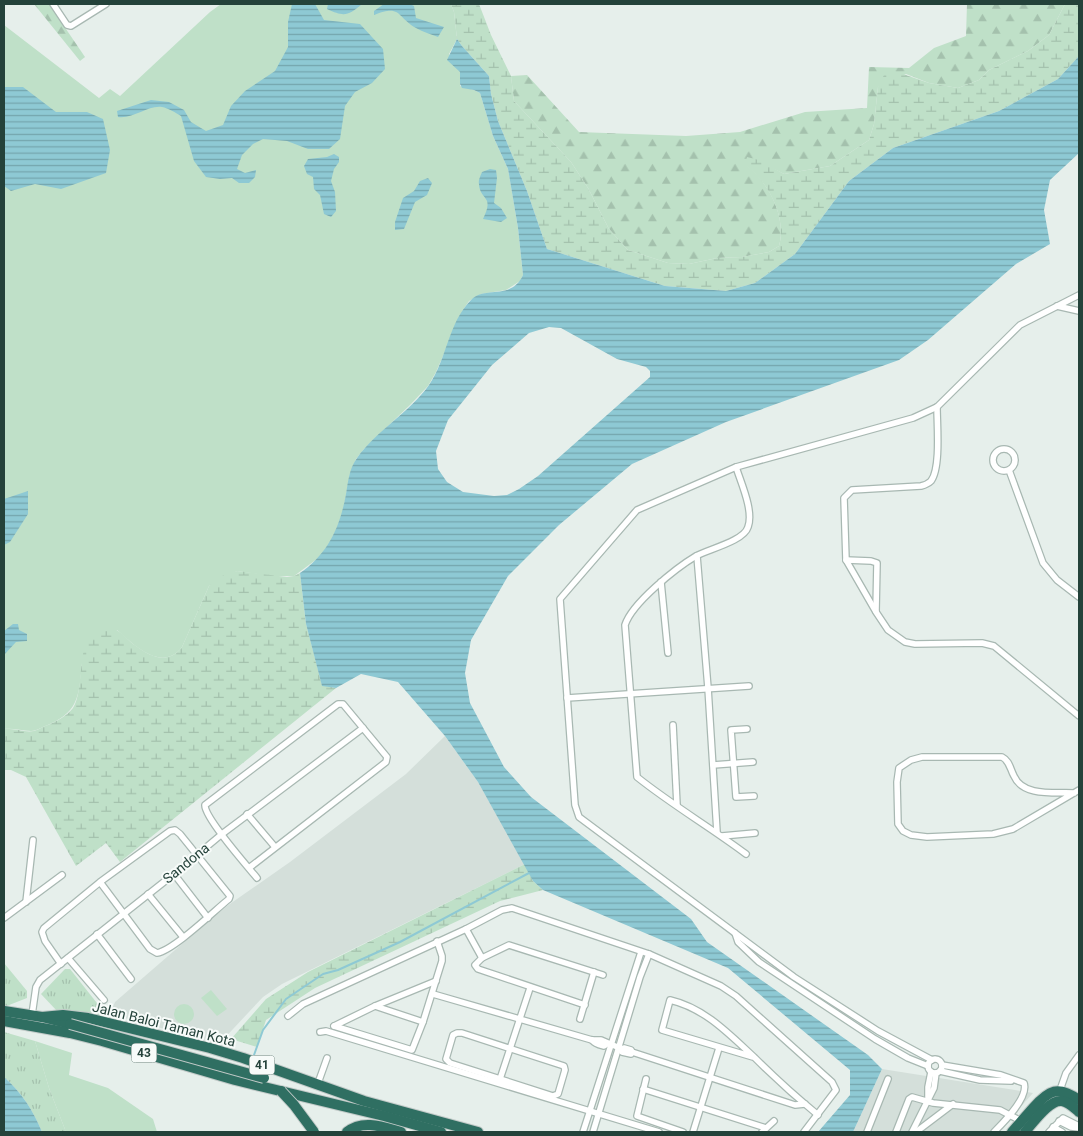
<svg xmlns="http://www.w3.org/2000/svg" width="1083" height="1136" viewBox="0 0 1083 1136" font-family="Roboto,sans-serif">
<style>
.built{fill:#d4dfda}
.grass{fill:#bfe0c8}
.forest{fill:url(#forest-firs)}
.wetland{fill:url(#wetland-marsh)}
.park{fill:url(#park-tufts)}
.water{fill:url(#water-rules);fill-rule:evenodd}
.lines{fill:none;stroke-linecap:round;stroke-linejoin:round}
.stream{stroke:#8ec9d4;stroke-width:2}
.street-casing{stroke:#a8b8b2;stroke-width:8}
.highway-casing{stroke:#c2cac8;stroke-width:12}
.street{stroke:#fff;stroke-width:5.5}
.highway{stroke:#2f6f62;stroke-width:10}
.highway-bridge-casing{stroke:#c2cac8;stroke-width:12;stroke-linecap:butt}
.highway-bridge{stroke:#2f6f62;stroke-width:10}
.labels{text-anchor:middle;stroke-width:4;stroke-linejoin:round;paint-order:stroke}
.shield{fill:#f7fbf9;stroke:#637a73;stroke-width:1}
.shield-label{font-size:12px;font-weight:bold;fill:#24423a}
.street-label{font-size:14px;fill:#24423a;stroke:#f7fbf9}
</style>
<defs>
<pattern id="forest-firs" width="22" height="20" patternUnits="userSpaceOnUse" patternTransform="scale(1.25)"><rect width="22" height="20" fill="#bfe0c8"/><path d="M5 1l3.5 6h-7zM16 11l3.5 6h-7z" fill="#a4c1ad"/></pattern>
<pattern id="wetland-marsh" width="20" height="14" patternUnits="userSpaceOnUse" patternTransform="scale(1.25)"><rect width="20" height="14" fill="#bfe0c8"/><path d="M1 5h8M5 5V1M11 12h8M15 12V8" fill="none" stroke="#a4c1ad"/></pattern>
<pattern id="park-tufts" width="24" height="20" patternUnits="userSpaceOnUse" patternTransform="scale(1.25)"><rect width="24" height="20" fill="#bfe0c8"/><path d="M3 7l-1-3M5 7V3M7 7l1-3M15 17l-1-3M17 17v-4M19 17l1-3" fill="none" stroke="#a4c1ad"/></pattern>
<pattern id="water-rules" width="6" height="5" patternUnits="userSpaceOnUse" patternTransform="scale(1.25)"><rect width="6" height="5" fill="#8ec9d4"/><path d="M0 2.5h6" fill="none" stroke="#74a5ad"/></pattern>
</defs>
<rect width="100%" height="100%" fill="#e6efeb"/>
<g class="built">
<polygon points="445,736 478,782 525,864 282,984 263,997 219,1044 110,1014 115,1002 197,931 227,906 290,862 406,774"/>
<polygon points="882,1069 1033,1093 998,1132 853,1132"/>
</g>
<g class="grass">
<path d="M221 4H451L454 12 457 39 449 54 460 72V86L474 90 480 93 493 136 508 169 518 228 523 275 520 281 506 290 481 294 469 301 463 310 436 372 428 386 411 404 364 449 356 459 350 474 343 511 338 526 330 542 321 556 294 576H271L237 571 209 586 182 647C162 673 134 645 117 630L82 663C79 692 80 711 50 724 44 726 37 731 31 731 22 731 13 728 4 729V25L99 98 110 89 120 96 210 12Z"/>
<polygon points="211,990 227,1009 217,1016 201,998"/>
<circle cx="184" cy="1014" r="10"/>
<polygon points="35,1041 72,1053 69,1075 108,1088 153,1119 157,1132 66,1132 49,1088"/>
</g>
<g class="forest">
<polygon points="34,4 49,4 85,57 80,61"/>
<path d="M967 4H1065L1049 35 1028 51 989 70 979 80 958 88 929 83 906 74 878 87 874 124 869 140 830 166 784 174 774 169 746 165C769 182 787 218 779 246L769 252 742 257 717 258 689 264 668 263 628 250 609 229 588 188 571 162 514 101 511 76 527 75 579 132 686 136 740 132 805 112 867 108 869 67 909 68 934 48 966 36Z"/>
</g>
<g class="wetland">
<path d="M451 4H479L491 35 511 76 514 101 571 162 588 188 609 229 628 250 668 263 689 264 717 258 742 257 769 252 779 246C787 218 769 182 745 165L747 157 759 160 784 174 830 166 869 140 874 124 878 87 884 75 897 72 929 83 958 88 979 80 989 70 1028 51 1049 35 1065 4H1079V56L1058 79 999 111 893 148 849 181 795 254 755 283 726 291 665 286 547 249 527 191 498 121 491 94 489 76 462 46 457 39 454 12Z"/>
<path d="M237 571 287 577 294 576 300 573 306 624 322 685 336 688 120 862 106 843 76 866 26 777 11 770H4V729C14 728 25 733 34 731 38 730 44 726 48 725 57 721 67 716 73 708 85 690 76 639 96 630 102 627 113 627 118 631 125 635 129 642 136 646 151 657 168 665 182 647L209 586 222 576Z"/>
<polygon points="525,864 533,881 543,890 500,901 315,988 266,1020 257,1047 231,1039 266,999 308,972"/>
</g>
<g class="park">
<polygon points="4,963 27,991 27,998 4,1007"/>
<polygon points="65,969 70,969 104,1012 96,1018 57,1011 41,994"/>
<path d="M4 1032 35 1041 49 1088 66 1132H42C33 1110 22 1093 4 1077Z"/>
</g>
<g class="water">
<path d="M292 4H315L324 20 360 24 383 49 385 69 372 83 355 92 345 106 340 139 329 149H308L287 141 263 139 253 144 242 155 237 169 245 173 256 170 255 177 249 183H239L232 178 220 179 206 177 194 161 181 116C176 113 168 108 162 107 148 105 134 119 118 117L117 111 151 100 169 102 184 110 191 122 206 131 223 125 231 106 245 91 275 71 288 47V22Z"/>
<path d="M328 4H362C348 16 344 17 327 9Z"/>
<path d="M384 4H410L414 6 416 18 444 27 438 37C431 34 423 32 416 28 396 17 402 4 374 15V11Z"/>
<path d="M457 39 462 46 489 76 491 94 498 121 527 191 547 249 665 286 726 291 755 283 795 254 849 181 893 148 999 111 1058 79 1079 56V153L1050 180 1044 210 1050 244 1016 264 928 340 899 360 726 422 632 464 559 525 508 576 471 640 465 673 470 703 504 767 531 797 691 919 707 942 868 1055 882 1069 853 1132H818L850 1095V1070L728 968 543 890 533 881 478 782 445 736 398 682 361 674 336 688 322 686 306 624 300 573C328 554 340 527 346 494 348 482 349 469 357 458 377 430 409 413 429 385 447 359 448 323 471 300 485 285 511 301 523 275L518 228 508 169 493 136 480 93 474 90 462 88 460 84V72L447 60ZM549 327 561 328 617 359 646 367 650 371V377L538 476 519 489 507 495 494 496 463 492 447 482 438 469 436 451 448 420 492 365 529 333Z"/>
<polygon points="4,87 23,87 56,112 87,112 103,119 110,150 106,173 61,189 35,184 11,191 4,186"/>
<polygon points="334,154 339,157 339,162 334,169 331,181 335,192 336,211 331,217 324,214 320,195 314,189 313,177 307,174 304,166 308,159 327,157"/>
<path d="M490 169 496 170 497 178 494 203 501 208 507 218 501 222 483 219C495 195 480 201 479 184 478 180 481 175 482 172Z"/>
<polygon points="428,178 432,183 427,195 415,202 404,229 395,230 395,222 403,198 414,191 420,181"/>
<polygon points="28,491 28,514 10,542 4,545 4,499"/>
<polygon points="13,624 18,624 19,630 27,634 27,641 16,642 4,655 4,631"/>
<path d="M4 1077C22 1093 33 1110 42 1132H4Z"/>
</g>
<g class="lines">
<polyline class="stream" points="254,1055 263,1030 286,999 323,974 338,970 400,942 529,873"/>
<defs>
<g id="street">
<polyline points="53,4 67,25 71,26 106,4"/>
<polyline points="1057,306 1079,311"/>
<path d="M937 407C937 424 941 468 931 481 928 484 925 485 921 486L852 490 844 498 846 560 876 612 888 630 905 642 915 644 982 643 994 646 1079 716"/>
<circle cx="1004" cy="460" r="11"/>
<path d="M736 467C741 483 754 511 748 527 744 541 709 549 696 556 676 568 632 603 625 625L637 777C672 805 710 827 746 854"/>
<polyline points="1009,470 1043,563 1057,580 1079,597"/>
<polyline points="697,556 708,688 717,832"/>
<polyline points="846,560 871,561 877,563 876,611"/>
<polyline points="661,582 668,653"/>
<polyline points="567,698 749,686"/>
<polyline points="673,725 677,805"/>
<polyline points="747,729 731,730 736,797 754,796"/>
<polyline points="713,765 753,762"/>
<path d="M1074 793C1055 792 1023 797 1014 776 1010 769 1010 761 1002 757H922L911 760 899 768 897 782 898 824 903 831 911 835 927 837 993 834 1013 829 1079 790"/>
<polyline points="247,814 275,847"/>
<polyline points="722,836 755,833"/>
<path d="M249 868 386 762 387 757 343 704H338L205 805C204 817 247 866 257 878"/>
<polyline points="174,874 208,918"/>
<polyline points="148,894 183,937"/>
<polyline points="26,902 33,840"/>
<polyline points="4,918 62,875"/>
<polyline points="466,929 482,958"/>
<polyline points="735,933 738,942 759,962 875,1039 908,1058 928,1066"/>
<polyline points="97,934 131,979"/>
<polyline points="68,958 104,1000"/>
<path d="M61 964 45 941 42 932 44 928 100 882 170 831 175 830 180 834 230 896 229 899C214 911 174 950 157 953L150 949 100 882"/>
<polyline points="433,994 592,1040 601,1040 622,1049 622,1052 631,1054 632,1052"/>
<polyline points="585,1005 478,969 475,965 482,958 509,945 603,975"/>
<polyline points="375,1006 423,1022"/>
<polyline points="32,1015 36,987 40,980 174,874 222,834 363,728"/>
<polyline points="288,1016 303,1004 466,929 502,910 512,908 649,954 721,986 736,996 832,1082 836,1090 804,1132"/>
<polyline points="580,1019 594,972"/>
<polyline points="334,1026 412,1050 423,1022 442,961 442,956 437,941"/>
<polyline points="334,1026 375,1006 436,981"/>
<polyline points="320,1032 326,1031 659,1132"/>
<polygon points="457,1033 462,1033 564,1066 565,1070 558,1094 553,1096 450,1063 446,1059 453,1035"/>
<path d="M592 1040C595 1044 600 1045 604 1046L607 1044"/>
<polyline points="622,1049 624,1048 631,1050 632,1052 795,1105 805,1104"/>
<path d="M753 1057 662 1030 670 1000C705 1008 730 1035 755 1058 775 1078 796 1097 818 1115"/>
<circle cx="935" cy="1066" r="7"/>
<polyline points="932,1060 878,1031 794,977 579,817 575,805 560,599 637,510 736,467 913,418 937,407 1020,325 1079,295"/>
<path d="M942 1065 1001 1075 1024 1083C1029 1097 1004 1122 994 1132"/>
<polyline points="940,1071 980,1080 1011,1081"/>
<polyline points="500,1079 530,988"/>
<polyline points="646,1079 637,1116 683,1132"/>
<polyline points="317,1086 327,1058"/>
<polyline points="643,1089 766,1128"/>
<polyline points="1060,1090 1066,1073 1079,1055"/>
<polyline points="928,1099 928,1087 931,1072"/>
<polyline points="1059,1121 1071,1127 1079,1128"/>
<polyline points="1053,1127 1062,1132"/>
<polyline points="583,1132 641,952"/>
<polyline points="593,1132 640,977 649,954"/>
<polyline points="693,1132 719,1048"/>
<polyline points="762,1132 774,1121"/>
<polyline points="867,1132 888,1079"/>
<polyline points="896,1132 909,1099 912,1097 933,1103 1000,1110 1021,1121"/>
<polyline points="912,1132 934,1088 936,1073"/>
<polyline points="916,1132 953,1104"/>
<polyline points="1049,1132 1063,1118 1079,1126"/>
</g>
<g id="highway">
<polyline points="4,1011 42,1017 70,1024"/>
<polyline points="42,1017 63,1015 88,1018 210,1048 243,1058 364,1101 478,1132"/>
<polyline points="4,1021 70,1033 102,1041 235,1080 384,1116 441,1132"/>
<path d="M347 1132C363 1119 383 1127 401 1132"/>
<path d="M1012 1132C1019 1124 1026 1116 1033 1108 1049 1090 1058 1085 1079 1100"/>
<path d="M1025 1132C1033 1123 1049 1099 1062 1101 1069 1102 1074 1108 1079 1112"/>
</g>
</defs>
<use href="#street" class="street-casing"/>
<use href="#highway" class="highway-casing"/>
<use href="#street" class="street"/>
<use href="#highway" class="highway"/>
<defs>
<g id="highway-bridge">
<polyline points="70,1024 264,1078"/>
<polyline points="281,1091 294,1105 314,1132"/>
</g>
</defs>
<use href="#highway-bridge" class="highway-bridge-casing"/>
<use href="#highway-bridge" class="highway-bridge"/>
</g>
<g class="labels">
<g class="shield">
<rect x="131.5" y="1043.5" width="25" height="19" rx="4"/>
<rect x="249.5" y="1055.5" width="25" height="19" rx="4"/>
</g>
<g class="shield-label">
<text x="144" y="1057">43</text>
<text x="262" y="1069">41</text>
</g>
<g class="street-label">
<text transform="translate(186 863) rotate(-39)" y="5">Sandona</text>
<text transform="translate(164 1024) rotate(14)" y="5">Jalan Baloi Taman Kota</text>
</g>
</g>
<rect width="1083" height="1136" fill="none" stroke="#24423a" stroke-width="10"/>
</svg>
